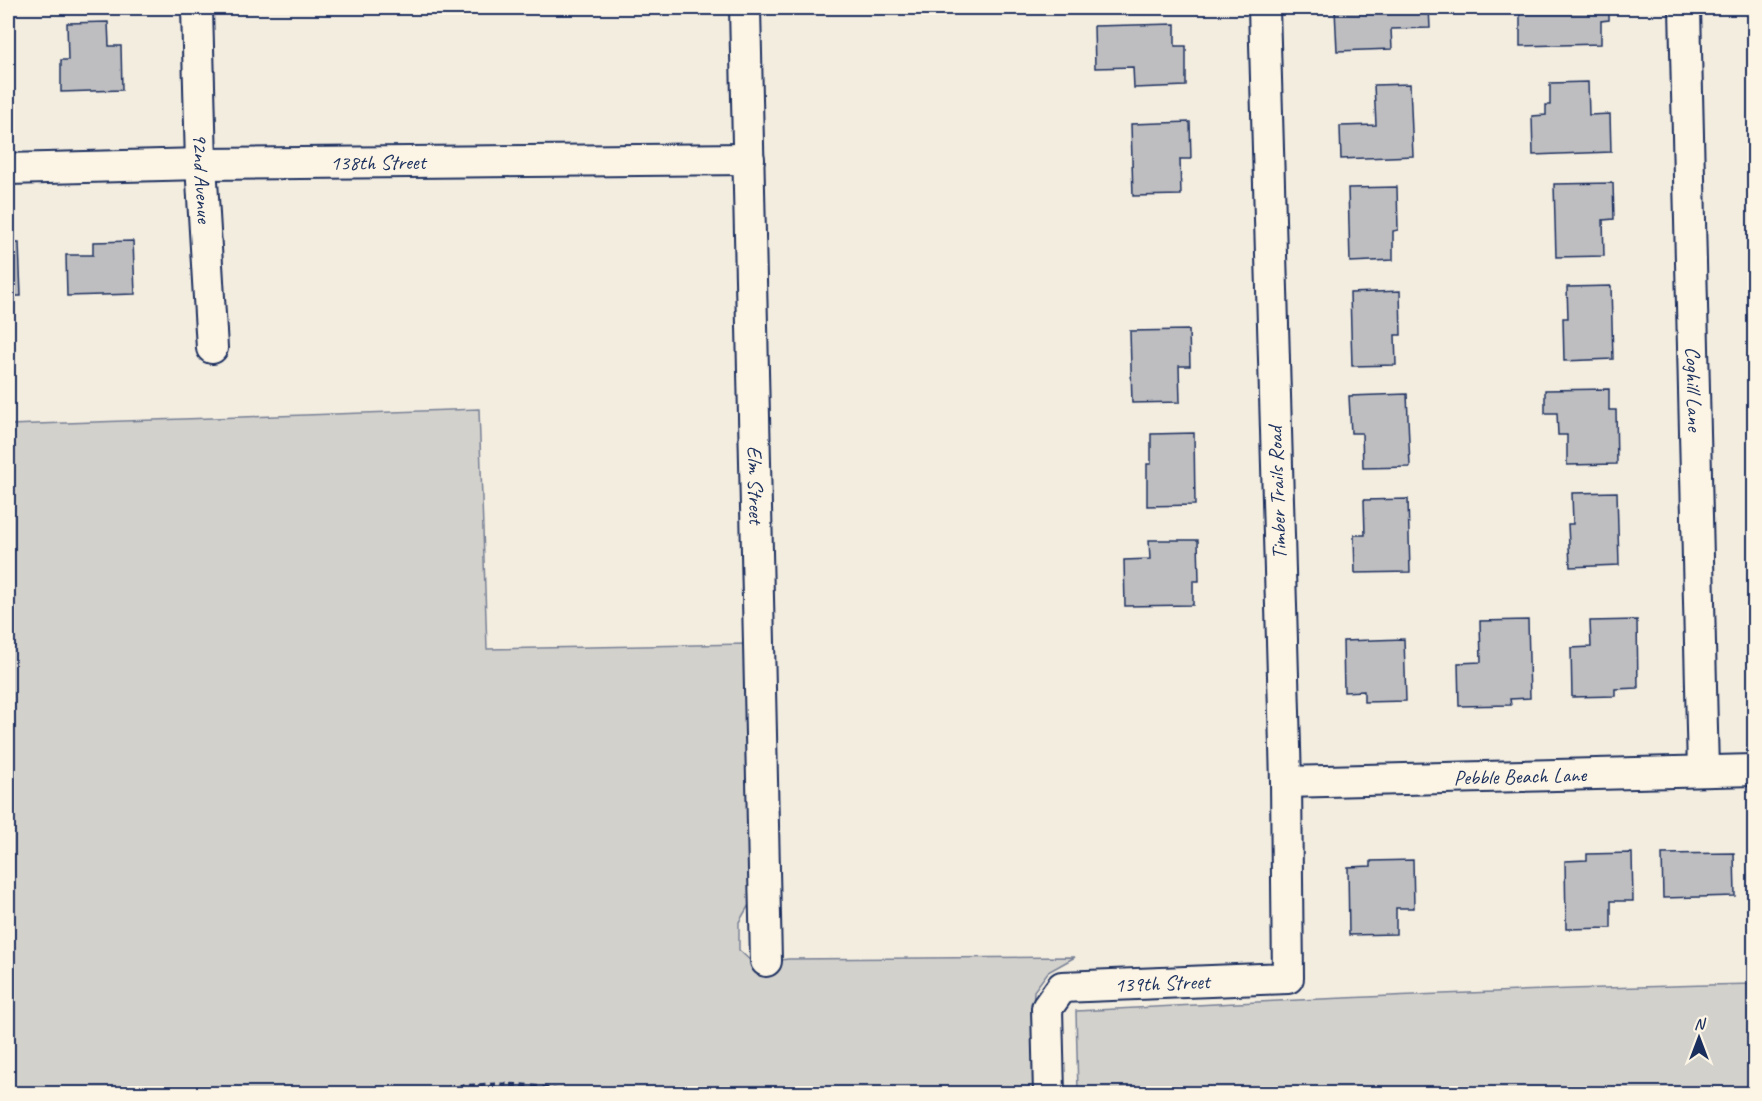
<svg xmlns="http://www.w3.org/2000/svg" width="1762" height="1101" viewBox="0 0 1762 1101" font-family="Caveat,sans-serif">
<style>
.green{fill:#d3d1cc;stroke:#778095;stroke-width:1.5}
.building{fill:#bebec0;stroke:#1b2f5e;stroke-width:1.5}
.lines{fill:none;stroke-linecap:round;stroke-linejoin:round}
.street-casing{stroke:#1b2f5e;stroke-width:34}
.path{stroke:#1b2f5e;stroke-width:4;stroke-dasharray:6 4.5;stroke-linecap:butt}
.street{stroke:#fcf5e5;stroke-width:30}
.labels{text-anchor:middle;stroke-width:6;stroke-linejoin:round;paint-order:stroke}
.street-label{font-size:21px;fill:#1b2f5e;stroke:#fcf5e5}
</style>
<rect width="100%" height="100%" fill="#f3ede0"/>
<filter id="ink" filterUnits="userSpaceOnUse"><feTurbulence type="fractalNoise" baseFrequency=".0167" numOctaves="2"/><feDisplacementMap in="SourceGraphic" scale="12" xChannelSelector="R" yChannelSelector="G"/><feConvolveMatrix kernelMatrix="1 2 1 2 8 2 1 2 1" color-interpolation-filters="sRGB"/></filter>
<g filter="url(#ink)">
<g class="green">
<polygon points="479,409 487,649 746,644 753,898 739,922 739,950 754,964 788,959 1075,957 1048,972 1034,991 1033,1011 1035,1093 8,1093 8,425"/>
<path d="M1754 984V1093H1078L1076 1011C1302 999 1528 989 1754 984Z"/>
</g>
<g class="building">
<polygon points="1347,8 1429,8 1430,28 1391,29 1392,49 1337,51 1335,10 1347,9"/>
<polygon points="1520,8 1609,8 1609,20 1601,21 1601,44 1520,46"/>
<polygon points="108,22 109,46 121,46 122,90 61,92 61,60 68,60 67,23"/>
<polygon points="1175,24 1175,46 1186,46 1186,86 1134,88 1133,67 1095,68 1094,26"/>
<polygon points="1588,82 1589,115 1610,114 1611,152 1533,155 1532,116 1546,115 1546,105 1550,105 1550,83"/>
<polygon points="1410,84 1413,156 1341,159 1340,126 1376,125 1374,85"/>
<polygon points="1190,122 1191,159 1180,159 1181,195 1133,196 1131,124"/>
<polygon points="1613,183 1614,219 1603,220 1604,256 1556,257 1554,184"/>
<polygon points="1397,187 1398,230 1393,231 1393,260 1350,262 1348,188"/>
<polygon points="133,241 135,294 67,296 66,255 93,255 93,242"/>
<polygon points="8,243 19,243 21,296 8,296"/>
<polygon points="1611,286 1613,359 1564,361 1563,318 1568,318 1567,287"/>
<polygon points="1400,291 1401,335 1395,335 1396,365 1352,366 1350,293"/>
<polygon points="1189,330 1190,366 1179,366 1180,402 1132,403 1130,331"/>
<polygon points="1609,389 1609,410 1616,410 1617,464 1567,465 1567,435 1558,435 1557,413 1545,413 1545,390"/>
<polygon points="1407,394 1410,467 1363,468 1362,433 1351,433 1349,396"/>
<polygon points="1194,433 1195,505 1147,506 1147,464 1151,464 1151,434"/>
<polygon points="1617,492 1619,565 1570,567 1568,524 1573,524 1572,493"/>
<polygon points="1408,499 1410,572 1355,573 1354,535 1365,535 1364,500"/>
<polygon points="1149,540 1198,540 1199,581 1193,581 1193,605 1125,606 1124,560 1150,559"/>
<polygon points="1528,620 1530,698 1510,699 1511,705 1459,706 1458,663 1481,662 1480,621"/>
<polygon points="1637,620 1638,688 1615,689 1615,696 1572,697 1571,648 1591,647 1590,621"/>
<polygon points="1404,639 1406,701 1364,702 1364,691 1344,692 1343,641"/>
<polygon points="1632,853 1633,901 1611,901 1611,928 1566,929 1565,861 1587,860 1587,854"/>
<polygon points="1734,853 1735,896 1663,898 1662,854"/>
<polygon points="1413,860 1414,908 1396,908 1396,934 1349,935 1348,867 1371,866 1371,861"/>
</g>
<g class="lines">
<defs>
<g id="street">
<path id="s1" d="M197 8 201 164 212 348"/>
<path id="s2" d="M745 8 766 961"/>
<path id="s3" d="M1685 8 1703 771"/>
<path id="s4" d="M8 169 201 164 749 159"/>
<path id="s5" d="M1286 782 1754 770"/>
<path id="s6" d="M1049 1094 1047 1008 1062 987 1288 978 1286 782 1264 8"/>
</g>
</defs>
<use href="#street" class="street-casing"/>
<path class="path" d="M396 1094C451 1088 514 1076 568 1094"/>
<use href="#street" class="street"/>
</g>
</g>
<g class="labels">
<g class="street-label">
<text dy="7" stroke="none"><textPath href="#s4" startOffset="370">138th Street</textPath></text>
<text dy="7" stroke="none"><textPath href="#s1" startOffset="170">92nd Avenue</textPath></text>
<text dy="7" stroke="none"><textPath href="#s3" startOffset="381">Coghill Lane</textPath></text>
<text dy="7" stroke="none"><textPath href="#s2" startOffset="477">Elm Street</textPath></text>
<text transform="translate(1277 493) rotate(-92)" y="7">Timber Trails Road</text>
<text dy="7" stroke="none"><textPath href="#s5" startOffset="234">Pebble Beach Lane</textPath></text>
<text dy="7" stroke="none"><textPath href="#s6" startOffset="212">139th Street</textPath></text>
</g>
</g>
<rect width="1762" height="1101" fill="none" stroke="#fcf5e5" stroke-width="30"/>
<rect x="15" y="15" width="1732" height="1071" fill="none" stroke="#1b2f5e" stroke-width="2" filter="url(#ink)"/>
<g transform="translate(1699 1038)" stroke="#fcf5e5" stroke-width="4.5" paint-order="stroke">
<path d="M0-4.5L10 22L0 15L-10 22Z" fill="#1b2f5e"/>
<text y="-9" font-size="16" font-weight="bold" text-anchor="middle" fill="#1b2f5e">N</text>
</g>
</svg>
